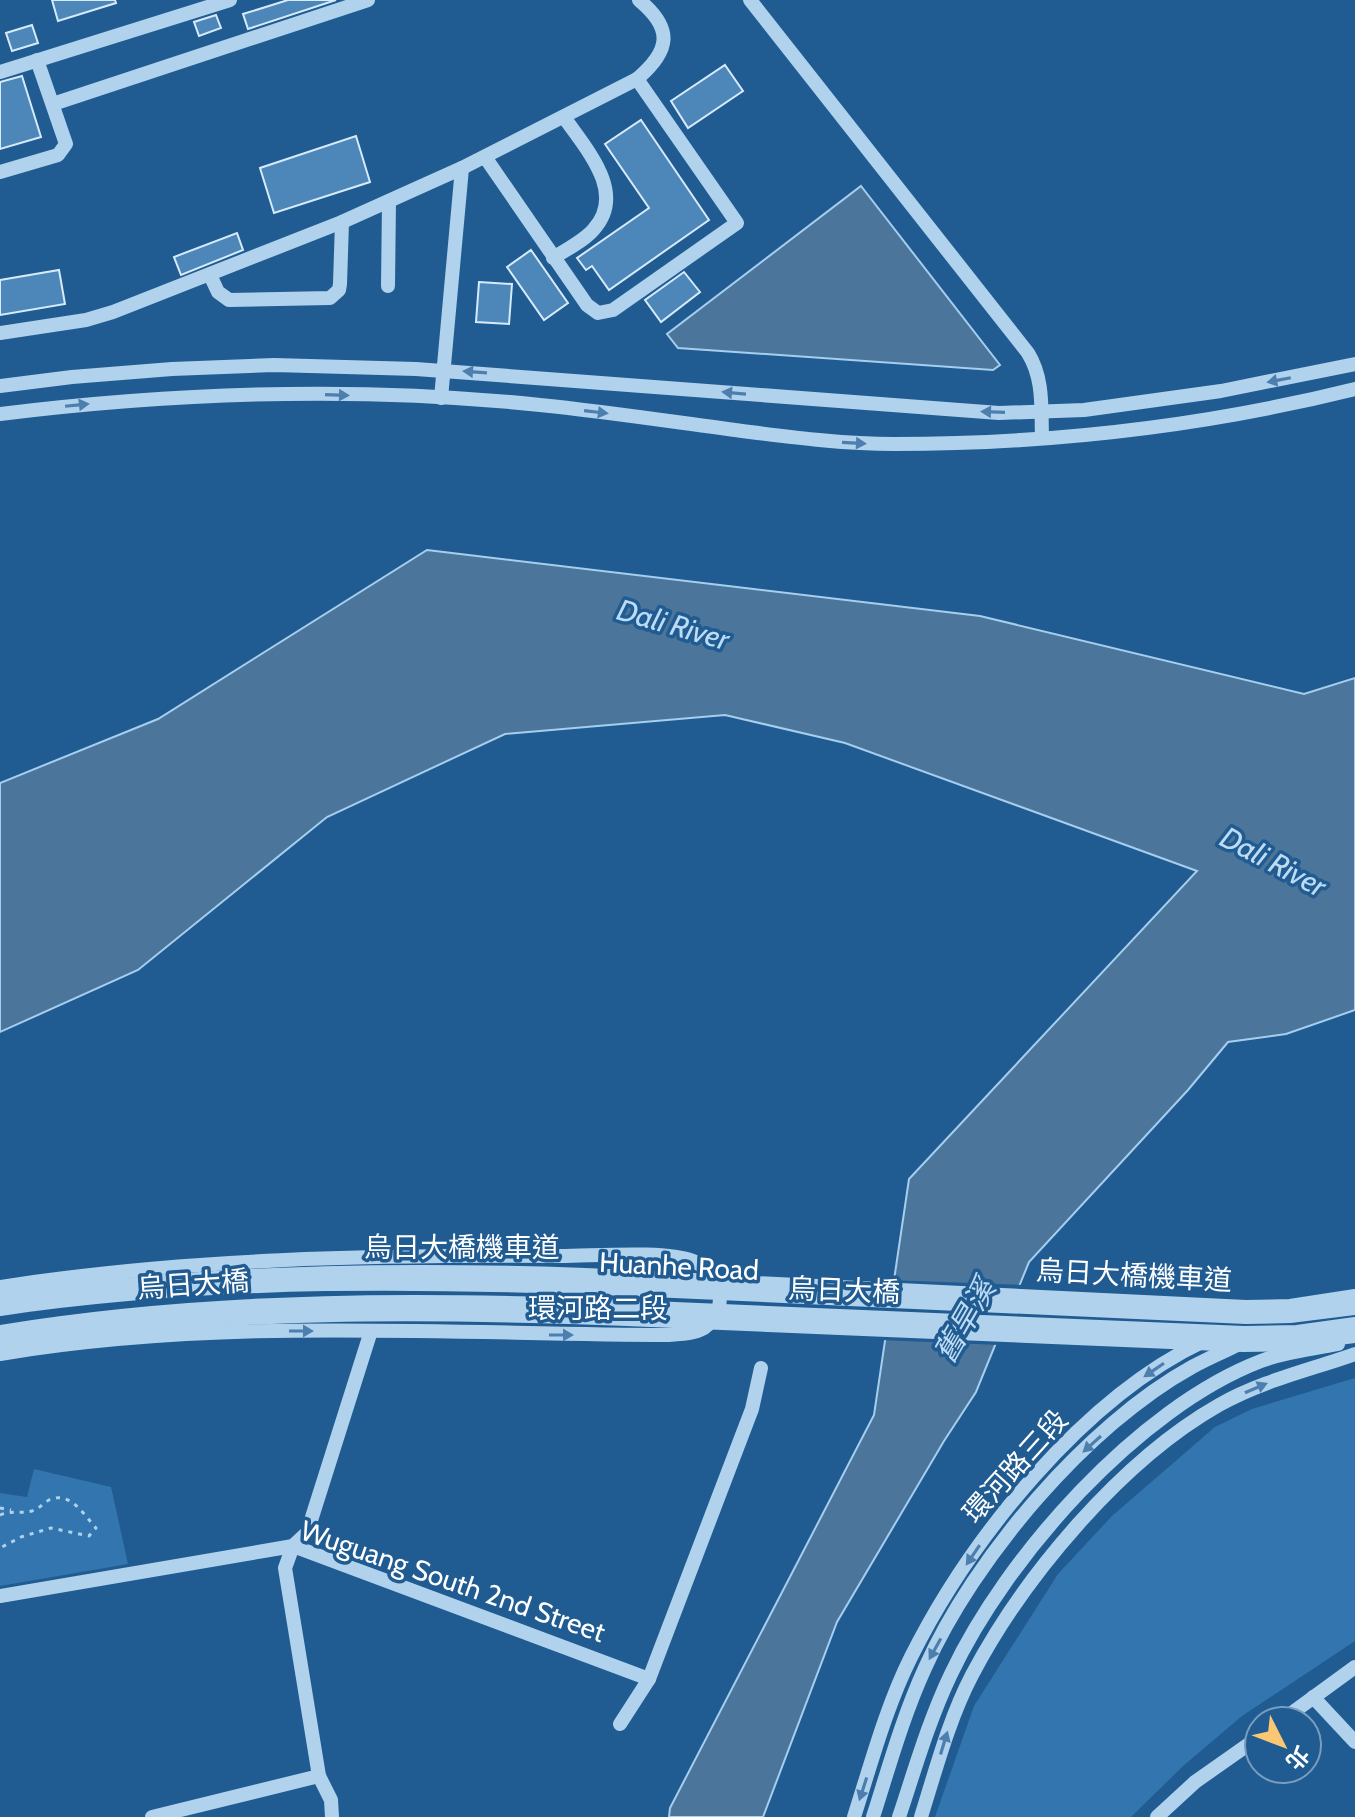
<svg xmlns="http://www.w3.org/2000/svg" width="1355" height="1817" viewBox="0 0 1355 1817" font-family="Cabin,'Noto Sans TC',sans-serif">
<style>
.green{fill:#3376af}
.water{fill:#4c759b;stroke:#a5ceef;stroke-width:2}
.pier{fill:#205c92}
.building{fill:#4d87ba;stroke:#d7eafa;stroke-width:2}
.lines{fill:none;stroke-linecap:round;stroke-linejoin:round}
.path{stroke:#b1d2ed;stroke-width:3;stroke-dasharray:4 6;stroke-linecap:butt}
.minor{stroke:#b1d2ed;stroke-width:14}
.minor-bridge{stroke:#b1d2ed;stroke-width:14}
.oneway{fill:#4c7fad}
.labels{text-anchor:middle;stroke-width:7;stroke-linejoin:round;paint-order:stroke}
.street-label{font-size:28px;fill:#fff;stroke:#205c92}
.water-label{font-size:30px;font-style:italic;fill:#bedbf4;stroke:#205c92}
</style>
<rect width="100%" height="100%" fill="#205c92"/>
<g class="green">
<polygon points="1355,1378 1355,1641 1242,1716 1183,1766 1131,1817 935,1817 974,1706 1058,1574 1112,1516 1215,1427 1252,1409"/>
<polygon points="34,1469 111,1487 128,1564 0,1586 0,1493 27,1497"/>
</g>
<g class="water">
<polygon points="861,186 1000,365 993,370 678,348 667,334"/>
<polygon points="427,550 980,616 1304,694 1355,678 1355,1010 1286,1034 1228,1042 1188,1090 1029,1262 976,1392 944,1441 837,1622 763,1817 669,1817 670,1808 874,1415 909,1179 1197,871 845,743 725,715 505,734 327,817 138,970 0,1032 0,783 158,719"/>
</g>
<polygon class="pier" points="890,1280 1024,1285 999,1345 881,1340"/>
<g class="building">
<polygon points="52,0 115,0 116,3 58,21"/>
<polygon points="288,0 336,0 248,29 243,14"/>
<polygon points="216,15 221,28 199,36 194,22"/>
<polygon points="32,25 38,43 12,51 6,33"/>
<polygon points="725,65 743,91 688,128 671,101"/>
<polygon points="22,76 41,137 0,149 0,82"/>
<polygon points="641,120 709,220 609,290 592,266 586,270 577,258 649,208 605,144"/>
<polygon points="356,136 370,182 274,213 260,168"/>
<polygon points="237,233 243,250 181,275 174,257"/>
<polygon points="531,250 568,303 544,320 507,267"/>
<polygon points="59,270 65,304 0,315 0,280"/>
<polygon points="684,272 700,292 661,322 645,300"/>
<polygon points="479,282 512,284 509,324 476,322"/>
</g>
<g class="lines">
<g class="path">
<polyline points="0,1508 11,1510"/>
<path d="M0 1515C12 1510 21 1514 32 1511 39 1509 43 1503 49 1500 70 1490 84 1515 96 1528L89 1536 51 1528 21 1537 0 1548"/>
</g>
<g class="minor">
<path d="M750 0 1028 353C1044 379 1041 408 1042 437"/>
<polyline points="0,72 230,0"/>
<polyline points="53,104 368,0"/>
<polyline points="485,157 587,305 598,313 613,310 737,223 637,79"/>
<path d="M462 168 637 79C670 51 674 29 639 0"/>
<polyline points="0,172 58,155 66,144 37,60"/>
<path d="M553 258C567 249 584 241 594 229 627 192 585 148 564 117"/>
<polyline points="210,275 218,292 229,300 330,298 339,290 340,284 342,222"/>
<polyline points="388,286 389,201"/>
<polyline points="0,333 86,320 113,312 342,222 462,168 441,398"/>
<polyline points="0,386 72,377 172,369 274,365 416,369 999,413 1084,410 1221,391 1355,364"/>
<path d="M0 414C179 392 360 386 540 405 610 412 680 423 750 432 798 438 846 444 894 444 1048 444 1206 426 1355 389"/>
<path d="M0 1287C185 1258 375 1255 561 1256 594 1256 665 1250 693 1261 721 1273 731 1309 704 1328 694 1334 680 1334 669 1335 446 1334 220 1317 0 1354"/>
<path d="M0 1299C216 1269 434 1267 652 1278"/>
<path d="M0 1309C215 1277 435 1281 652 1290"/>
<path d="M0 1332C216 1297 434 1298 651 1308"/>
<path d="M0 1342C215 1309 434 1311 651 1320"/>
<polyline points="0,1596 293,1546 649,1679"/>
<polyline points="1313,1697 1355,1742"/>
<polyline points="1281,1721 1355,1667"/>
<polyline points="620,1724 649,1679 752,1409 761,1368"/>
<polyline points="152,1817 319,1776"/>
<polyline points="332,1817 331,1800 319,1776 285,1568 293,1546 307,1533 371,1331"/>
<path d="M854 1817C871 1764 886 1707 911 1657 970 1539 1083 1398 1204 1341"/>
<path d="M873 1817C889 1767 903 1716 925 1668 974 1558 1087 1425 1192 1367 1208 1358 1225 1351 1242 1343"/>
<path d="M899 1817C915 1769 929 1720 951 1674 1006 1557 1138 1408 1261 1361 1284 1352 1313 1349 1338 1344"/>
<path d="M921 1817C936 1769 949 1719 972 1675 1024 1576 1122 1460 1219 1405 1261 1381 1310 1370 1355 1354"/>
<polyline points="1157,1817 1195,1782 1259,1737"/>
</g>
<g class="minor-bridge">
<polyline points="652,1278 1246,1307 1290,1306 1355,1296"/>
<polyline points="652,1290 1246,1317 1290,1316 1355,1308"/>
<polyline points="651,1308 1244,1333 1297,1332 1355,1324"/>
<polyline points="651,1320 1243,1345 1293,1344 1355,1336"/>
</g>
</g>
<defs><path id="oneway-solid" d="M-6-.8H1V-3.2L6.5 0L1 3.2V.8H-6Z" transform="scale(2)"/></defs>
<g class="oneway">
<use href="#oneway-solid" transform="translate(475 372) rotate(-176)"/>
<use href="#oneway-solid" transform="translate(1279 380) rotate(169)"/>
<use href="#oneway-solid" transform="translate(734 393) rotate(-175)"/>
<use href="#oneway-solid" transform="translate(337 395) rotate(2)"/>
<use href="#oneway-solid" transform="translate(77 405) rotate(-6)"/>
<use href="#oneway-solid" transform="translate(596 412) rotate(7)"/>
<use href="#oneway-solid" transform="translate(993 412) rotate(-178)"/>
<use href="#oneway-solid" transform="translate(854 443) rotate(3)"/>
<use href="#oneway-solid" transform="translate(301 1331)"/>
<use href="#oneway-solid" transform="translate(561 1335)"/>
<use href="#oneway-solid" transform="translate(1154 1370) rotate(146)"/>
<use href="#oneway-solid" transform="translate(1256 1388) rotate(-23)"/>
<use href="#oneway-solid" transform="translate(1092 1444) rotate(138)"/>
<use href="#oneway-solid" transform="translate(973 1555) rotate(124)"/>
<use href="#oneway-solid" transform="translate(935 1649) rotate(119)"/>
<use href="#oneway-solid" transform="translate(944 1743) rotate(-73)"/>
<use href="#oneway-solid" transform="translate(863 1789) rotate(108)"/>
</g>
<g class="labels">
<g class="street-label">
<text x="462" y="1257">烏日大橋機車道</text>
<text transform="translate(679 1266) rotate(3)" y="10">Huanhe Road</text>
<text transform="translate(1134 1275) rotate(3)" y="10">烏日大橋機車道</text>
<text transform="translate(193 1284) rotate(-4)" y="10">烏日大橋</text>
<text transform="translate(844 1290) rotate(2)" y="10">烏日大橋</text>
<text x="598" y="1318">環河路二段</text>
<text transform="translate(1015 1466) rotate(-48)" y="10">環河路三段</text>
<text transform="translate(453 1581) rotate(19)" y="10">Wuguang South 2nd Street</text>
</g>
<g class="water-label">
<text transform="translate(673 625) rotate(16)" y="10">Dali River</text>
<text transform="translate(1273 862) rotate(28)" y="10">Dali River</text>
<text transform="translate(965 1321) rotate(-60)" y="10">舊旱溪</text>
</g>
</g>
<g transform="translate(1283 1745) rotate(132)"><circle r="38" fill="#205c92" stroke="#799dbe" stroke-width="2"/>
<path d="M0-6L14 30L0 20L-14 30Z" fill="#fbc772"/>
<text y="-12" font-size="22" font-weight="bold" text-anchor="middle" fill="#ffffff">北</text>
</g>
</svg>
